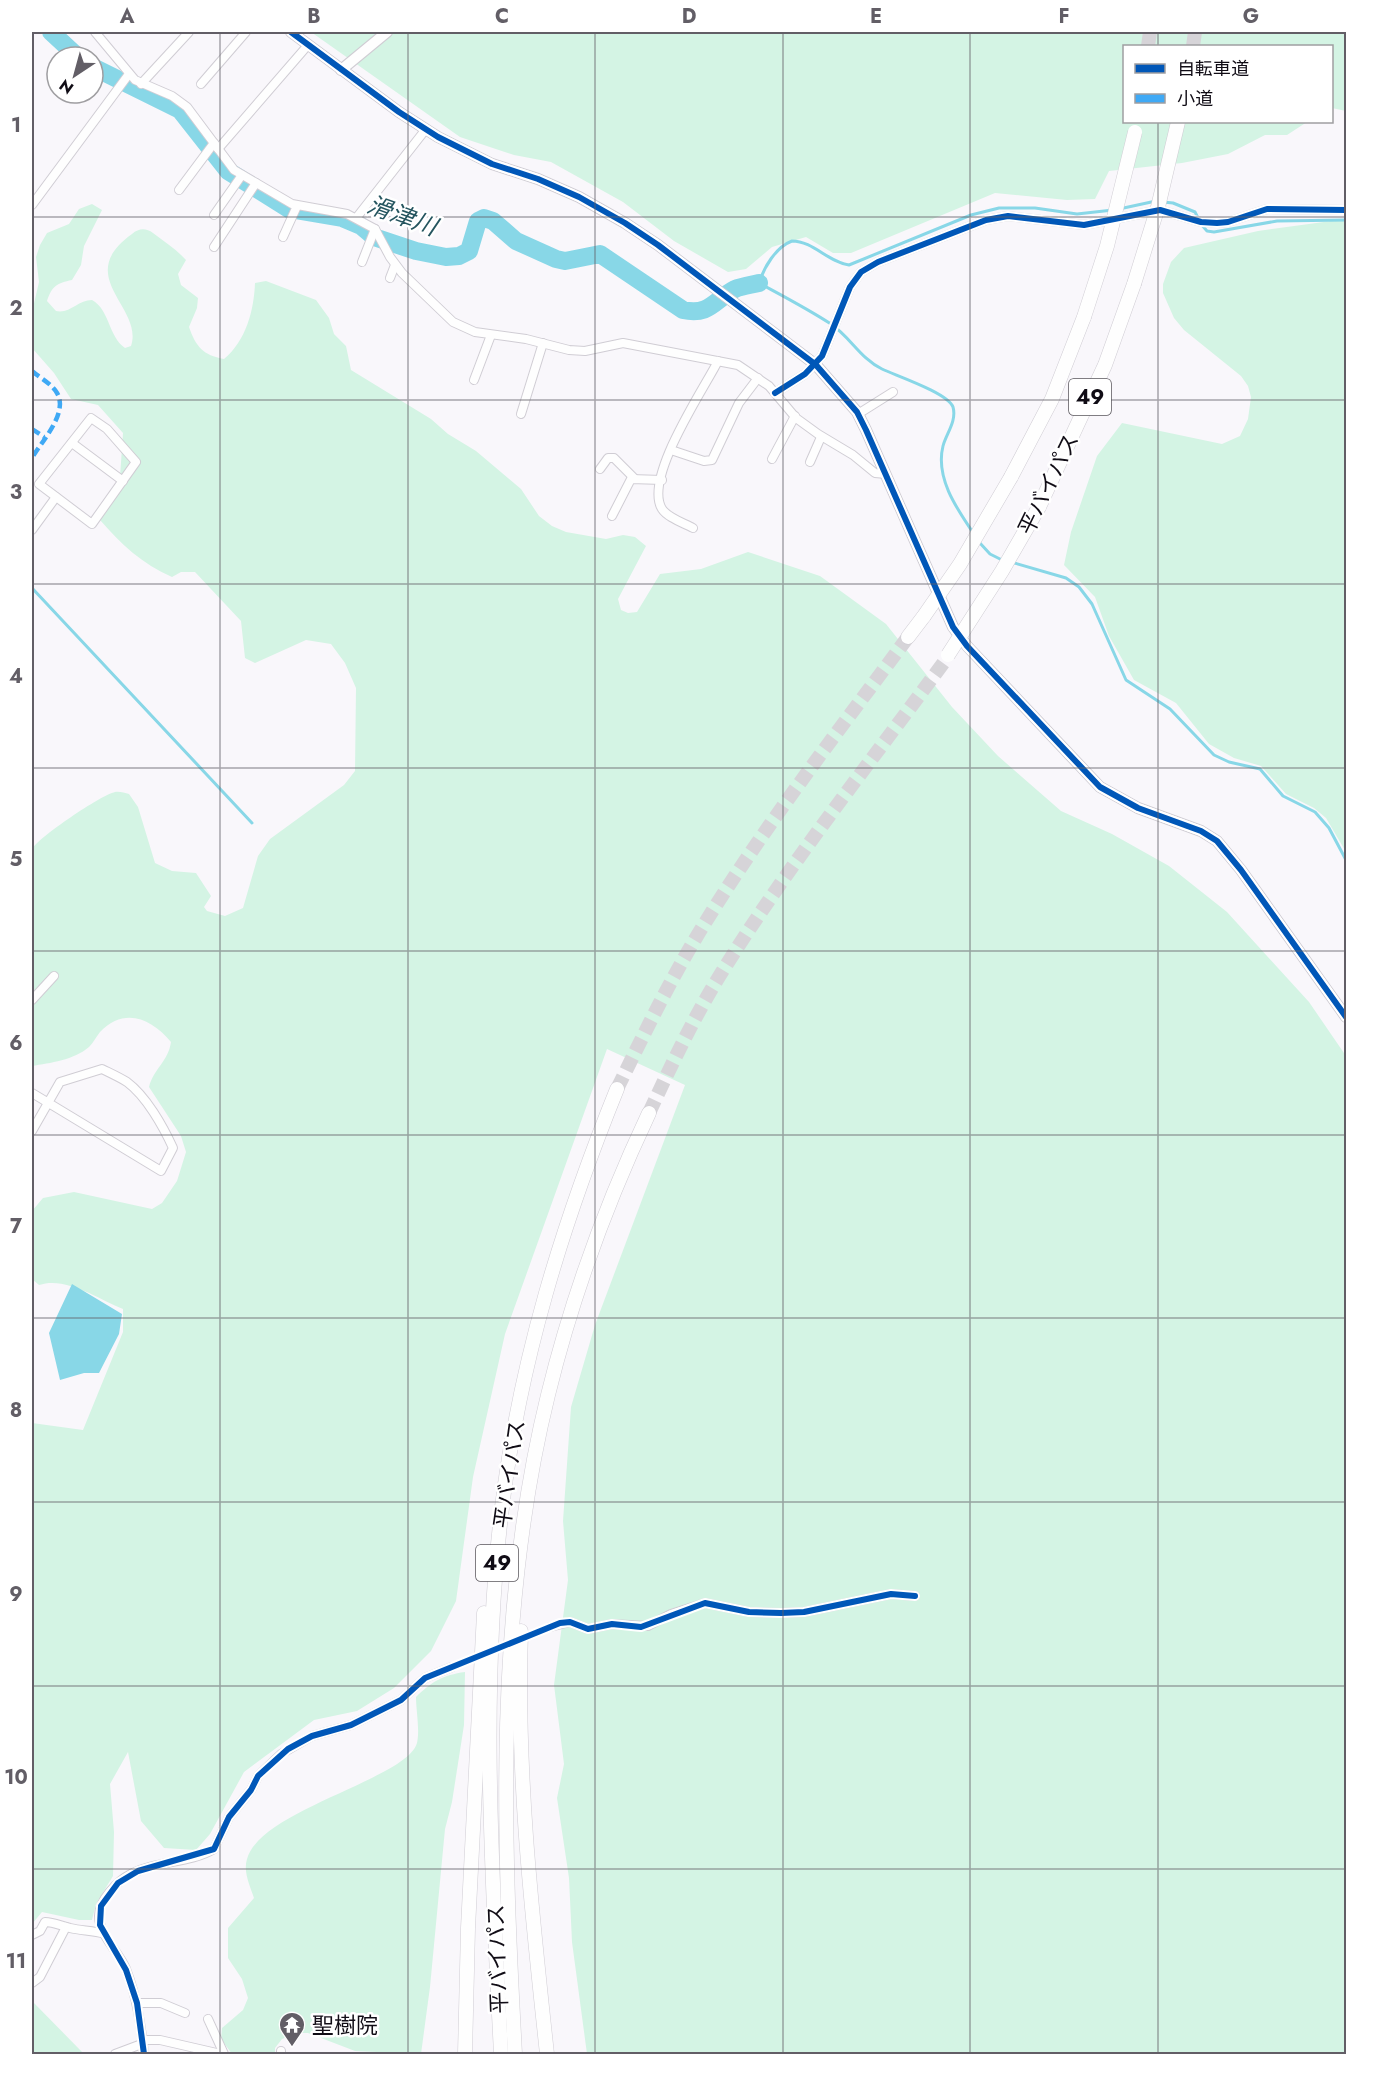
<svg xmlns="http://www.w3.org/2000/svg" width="1378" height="2086" viewBox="0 0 1378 2086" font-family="Jost,'Noto Sans JP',sans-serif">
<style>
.green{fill:#d4f4e4}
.water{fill:#88d7e7}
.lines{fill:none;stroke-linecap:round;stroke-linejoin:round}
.stream{stroke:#88d7e7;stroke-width:3}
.river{stroke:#88d7e7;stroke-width:18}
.minor-tunnel{stroke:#d6d4d8;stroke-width:8;stroke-dasharray:8 4;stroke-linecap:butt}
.trunk-tunnel{stroke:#d6d4d8;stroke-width:14;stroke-dasharray:14 7;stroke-linecap:butt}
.minor-casing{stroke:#d0cdd4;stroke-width:10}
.tertiary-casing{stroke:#d0cdd4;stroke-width:12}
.trunk-casing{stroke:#d0cdd4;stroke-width:15}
.minor{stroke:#fefefe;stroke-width:8}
.tertiary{stroke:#fefefe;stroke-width:10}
.trunk{stroke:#fefefe;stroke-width:14}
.trunk-bridge-casing{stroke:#d0cdd4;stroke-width:15;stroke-linecap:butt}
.trunk-bridge{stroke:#fefefe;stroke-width:14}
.quiet{stroke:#3fa9f5;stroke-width:4.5;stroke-dasharray:9 4.5;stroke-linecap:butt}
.cycleway-casing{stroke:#fff;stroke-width:10}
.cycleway{stroke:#0057b8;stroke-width:6}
.grid{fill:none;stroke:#625e66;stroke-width:1.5;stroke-opacity:0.55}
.labels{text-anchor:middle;stroke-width:5;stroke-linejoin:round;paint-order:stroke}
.shield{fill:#fff;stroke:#58555b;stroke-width:1.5}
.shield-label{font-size:21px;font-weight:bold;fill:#100c15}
.street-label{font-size:22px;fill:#100c15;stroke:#fff}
.poi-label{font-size:22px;fill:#100c15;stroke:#fff;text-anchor:start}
.water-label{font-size:24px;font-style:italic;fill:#25555f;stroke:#fff}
.neatline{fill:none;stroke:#625e66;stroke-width:2}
.grid-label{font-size:20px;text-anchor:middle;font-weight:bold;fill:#625e66}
</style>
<rect width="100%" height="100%" fill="#f9f7fb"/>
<g class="green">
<polygon points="311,32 1346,32 1346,111 1332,108 1332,46 1124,46 1124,122 1307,122 1287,135 1265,135 1228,154 1182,163 1109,171 1095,199 1067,200 995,193 851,253 833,253 806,237 772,247 746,269 728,272 674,241 623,202 551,162 514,155 460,137"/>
<path d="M92 204 102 210 84 246 81 265 72 280C57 283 52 286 47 301L56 311C70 314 78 300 92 300 110 310 108 336 125 348L131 346C144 307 72 277 132 234 139 228 146 228 153 233 165 242 176 249 186 260L178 274 181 285 198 298 197 308 189 327C196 347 203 355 224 359 246 341 254 310 255 283L266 281 316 300 329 318 334 334 346 346 351 370 431 419 448 434 476 451 521 489 539 516 552 526 566 532 606 539 623 535 635 537 646 546 618 599 621 610 628 613 637 612 660 574 701 569 748 552 820 576 886 624 952 707 998 756 1061 811 1112 834 1169 866 1227 912 1309 1002 1346 1056V2054H587L572 1942 569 1878 557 1798 564 1764 554 1685 568 1580 563 1521 571 1407 595 1325 685 1085 607 1049 505 1334 473 1477 456 1601 431 1651 394 1688 357 1711 314 1720 244 1772 210 1834 196 1850 164 1848 141 1821 128 1752 110 1784 114 1832 113 1876 96 1904 92 1920H79L42 1912 32 1924V1423L83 1430 123 1332V1309C98 1299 66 1276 39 1285L32 1279V1211L43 1198 74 1192 152 1209 162 1203 177 1181 186 1152 181 1136 149 1087C154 1068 168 1062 171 1042 152 1019 125 1006 100 1032 96 1037 93 1043 89 1047 74 1060 50 1063 32 1066V849C39 837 101 795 115 792 119 791 125 793 129 794L138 807 155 863 172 871 196 873 211 896 204 907 207 911 225 916 243 908 258 856 270 839 344 785 355 771 356 688 345 663 331 644 306 640 255 663 245 658 241 621 195 572H181L172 577C142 564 121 544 100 520L120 477 123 433 98 405 71 399 54 373 32 348V312L39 282 36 257 40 245 47 233 69 224 79 209Z"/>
<polygon points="1346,219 1346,852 1326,818 1314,808 1286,794 1261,766 1234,758 1209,744 1176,703 1134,680 1109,636 1095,597 1064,565 1071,532 1097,456 1122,423 1222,444 1240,436 1248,419 1251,397 1248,386 1241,376 1184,330 1174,318 1163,293 1163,284 1171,262 1184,248 1258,231"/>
<path d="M465 1672 464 1725 452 1802 445 1829 430 1987 421 2054 355 2051 308 2033H296L282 2039 275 2048V2054H232L221 2039 222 2028 243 2010 248 1998 242 1979 228 1958V1928L254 1898C250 1886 243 1872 247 1859 260 1810 407 1779 417 1743 420 1730 416 1710 416 1697 431 1682 443 1675 465 1672Z"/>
<polygon points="32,2001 84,2054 32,2054"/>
</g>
<polygon class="water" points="72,1284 122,1314 119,1334 99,1373 84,1373 60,1380 49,1333"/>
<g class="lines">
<g class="stream">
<polyline points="1163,202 1173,203 1195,212 1198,218"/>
<polyline points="1119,209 1156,201"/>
<polyline points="1201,224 1207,231 1214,232 1277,221 1346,220"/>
<path d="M974 534C957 509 935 478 943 446 946 434 957 421 953 407 948 393 897 376 882 369 861 359 850 337 831 324 808 309 783 296 759 283 764 267 776 247 792 241 813 241 828 262 849 265L971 215 999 208H1035L1077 214 1113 210"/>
<polyline points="979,542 990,554 1004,561"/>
<polyline points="1011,562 1066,578 1079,587 1092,604 1126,680 1170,709 1214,755 1229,762 1260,769 1283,796 1315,812 1329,828 1346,860"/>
<polyline points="32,588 252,823"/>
</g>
<g class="river">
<polyline points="51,32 78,57"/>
<path d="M93 67 180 110 228 171 289 209 342 218 361 226 374 237 416 251 446 257 459 256 469 251 478 221 484 218 493 221 516 241 556 259 565 261 600 254 683 310C710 316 714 300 735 289 742 286 751 285 759 283"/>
</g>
<polyline class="minor-tunnel" points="452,1667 550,1627"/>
<g class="trunk-tunnel">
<polyline points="1148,46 1150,32"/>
<polyline points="1193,46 1195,32"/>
<path d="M617 1089C643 1036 669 982 700 931 762 829 837 733 908 637"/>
<path d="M649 1113C670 1068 691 1023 717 980 785 869 867 767 944 662"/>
</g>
<defs>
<g id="minor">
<polyline points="95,32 135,80 172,96 187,107 234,170 292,204 347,214 375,229 390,257 402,273 453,322 475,332 526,339 569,350 585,351 623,343 738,365 769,386 796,418 818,434 853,455 875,473 886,474"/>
<polyline points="141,84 189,32"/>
<polyline points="201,84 246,32"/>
<polyline points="218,149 308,45"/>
<polyline points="179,190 214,143"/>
<polyline points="32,205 129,74"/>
<polyline points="214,215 242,175"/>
<polyline points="357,217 426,129"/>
<polyline points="283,237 297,206"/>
<polyline points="214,247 256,183"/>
<polyline points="362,262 375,229"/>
<polyline points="390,278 395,265"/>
<polyline points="474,380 491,335"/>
<polyline points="775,393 805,374 822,356 850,287 861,272 878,262 986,220 1008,216 1084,225 1160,210 1201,222 1217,223 1228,222 1267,209 1346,210"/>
<polyline points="521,414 543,343"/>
<polyline points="858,414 893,392"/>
<polygon points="91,418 107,429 136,462 92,524 39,484"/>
<polyline points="72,443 123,481"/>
<polyline points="671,450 704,461 712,460 739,403 758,378"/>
<polyline points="772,459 795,416"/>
<polyline points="810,462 821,437"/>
<polyline points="600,469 608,458 614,458 634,478"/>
<polyline points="612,516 631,479 662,480"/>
<path d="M693 528C684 523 668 518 662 509 643 478 704 389 718 361"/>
<polyline points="32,530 56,497"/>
<polyline points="32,1000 54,976"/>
<path d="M32 1093 47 1102 161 1171 173 1148C163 1126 146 1096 127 1082 119 1077 110 1073 102 1069L60 1082 32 1131"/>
<polyline points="550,1627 570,1622 588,1629 612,1624 648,1626 671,1614 705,1603 749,1612 781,1613 804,1612 891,1594 915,1596"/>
<path d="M32 1935 40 1931 45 1922C54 1922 61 1926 70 1928 82 1931 93 1930 105 1934"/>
<polyline points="32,1983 40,1977 66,1927"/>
<polyline points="137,2003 161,2003 185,2013"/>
<polyline points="208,2019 224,2054"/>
<polyline points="143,2040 160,2040 221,2054"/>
<polyline points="115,2054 139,2045 143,2046"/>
<path d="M144 2054C141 2025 137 1998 126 1969 119 1952 99 1935 99 1916 99 1900 117 1881 131 1874 157 1860 189 1864 214 1849L229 1817 251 1790 258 1776 281 1754 312 1736 351 1725 401 1700 425 1678 452 1667"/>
<polyline points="281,2054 281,2051"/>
</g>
<g id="tertiary">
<polyline points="291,32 399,112 438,137 492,164 538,179 579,197 625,223 658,245 816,365 857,412 866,430 953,627 967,646 1100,787 1138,808 1201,831 1217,841 1241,870 1346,1017"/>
<polyline points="341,70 387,32"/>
</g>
<g id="trunk">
<polyline points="1011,477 1052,399 1084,317"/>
<polyline points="1039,507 1105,365 1134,284"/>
<polyline points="908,637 924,616"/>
<path d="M521 1631C516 1773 532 1914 547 2054"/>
<polyline points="465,2054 468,1928 484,1613"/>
<path d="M501 2054C492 1873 480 1688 502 1507 520 1361 562 1225 617 1089"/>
<path d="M515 2054C503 1835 495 1610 548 1395 572 1297 606 1204 649 1113"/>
</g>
</defs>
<use href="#minor" class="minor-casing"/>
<use href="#tertiary" class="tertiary-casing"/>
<use href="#trunk" class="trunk-casing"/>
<use href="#minor" class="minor"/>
<use href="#tertiary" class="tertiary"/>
<use href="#trunk" class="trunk"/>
<defs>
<g id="trunk-bridge">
<polyline points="1134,284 1158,207 1178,122"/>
<polyline points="1084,317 1107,246 1135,132"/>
<polyline points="924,616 960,564 1011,477"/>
<polyline points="948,655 1002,571 1039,507"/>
</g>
</defs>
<use href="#trunk-bridge" class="trunk-bridge-casing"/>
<use href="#trunk-bridge" class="trunk-bridge"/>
<g class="quiet">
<path d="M32 371C40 378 51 383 57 393 69 413 41 442 32 458"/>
<polyline points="32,429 44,437"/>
</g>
<defs>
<g id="cycleway">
<polyline points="291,32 399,112 438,137 492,164 538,179 579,197 625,223 658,245 816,365 857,412 866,430 953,627 967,646 1100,787 1138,808 1201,831 1217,841 1241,870 1346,1017"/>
<polyline points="775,393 805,374 822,356 850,287 861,272 878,262 986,220 1008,216 1084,225 1160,210 1201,222 1217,223 1228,222 1267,209 1346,210"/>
<polyline points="144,2054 137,2003 126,1970 100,1925 101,1906 118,1883 138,1871 214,1849 229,1817 251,1790 258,1776 288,1749 312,1736 351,1725 401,1700 425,1678 560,1623 570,1622 588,1629 612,1624 641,1627 705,1603 749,1612 781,1613 804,1612 891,1594 915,1596"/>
</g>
</defs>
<use href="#cycleway" class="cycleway-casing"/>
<use href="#cycleway" class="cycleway"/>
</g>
<path class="grid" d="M220 32V2054M408 32V2054M595 32V2054M783 32V2054M970 32V2054M1158 32V46M1158 122V2054M32 217H1346M32 400H1346M32 584H1346M32 768H1346M32 951H1346M32 1135H1346M32 1318H1346M32 1502H1346M32 1686H1346M32 1869H1346"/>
<defs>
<symbol id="temple-pin" viewBox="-11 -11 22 30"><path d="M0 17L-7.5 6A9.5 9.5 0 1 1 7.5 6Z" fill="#625e66" stroke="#fff"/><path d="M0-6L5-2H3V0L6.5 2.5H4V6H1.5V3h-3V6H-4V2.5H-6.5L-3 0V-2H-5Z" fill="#fff"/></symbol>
</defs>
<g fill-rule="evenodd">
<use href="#temple-pin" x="277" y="2010" width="30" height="40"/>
</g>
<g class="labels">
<g class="shield">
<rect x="1069" y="379" width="42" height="36" rx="4.5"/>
<rect x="476" y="1545" width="42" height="36" rx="4.5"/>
</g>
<g class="shield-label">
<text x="1090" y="404">49</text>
<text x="497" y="1570">49</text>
</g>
<g class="street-label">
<text transform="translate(1048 484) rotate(-64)" y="8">平バイパス</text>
<text transform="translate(509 1474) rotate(-82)" y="8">平バイパス</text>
<text transform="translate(497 1959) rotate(-92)" y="8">平バイパス</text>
</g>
<g class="poi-label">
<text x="312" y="2033">聖樹院</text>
</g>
<g class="water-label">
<text transform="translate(402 216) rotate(20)" y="8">滑津川</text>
</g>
</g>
<rect width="1378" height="2086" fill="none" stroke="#ffffff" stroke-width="66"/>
<rect x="1123" y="45" width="210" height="78" fill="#ffffff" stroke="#9f9ea1" stroke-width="1.5"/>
<rect x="1135" y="64" width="30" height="9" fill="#0057b8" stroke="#9f9ea1" stroke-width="1.5"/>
<text x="1177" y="75" font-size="18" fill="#100c15">自転車道</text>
<rect x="1135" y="94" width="30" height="9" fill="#3fa9f5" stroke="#9f9ea1" stroke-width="1.5"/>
<text x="1177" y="105" font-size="18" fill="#100c15">小道</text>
<g transform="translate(75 75) rotate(216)"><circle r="28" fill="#ffffff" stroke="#9f9ea1" stroke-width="1.5"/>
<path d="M0-4.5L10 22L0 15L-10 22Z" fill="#625e66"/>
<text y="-9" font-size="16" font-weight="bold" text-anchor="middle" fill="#100c15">N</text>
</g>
<rect x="33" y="33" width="1312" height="2020" class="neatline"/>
<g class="grid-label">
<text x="127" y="23">A</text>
<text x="314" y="23">B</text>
<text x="502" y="23">C</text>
<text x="689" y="23">D</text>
<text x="876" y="23">E</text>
<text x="1064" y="23">F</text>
<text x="1251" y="23">G</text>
<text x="16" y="132">1</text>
<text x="16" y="315">2</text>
<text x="16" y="499">3</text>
<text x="16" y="683">4</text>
<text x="16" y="866">5</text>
<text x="16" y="1050">6</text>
<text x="16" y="1233">7</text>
<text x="16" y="1417">8</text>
<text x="16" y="1601">9</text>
<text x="16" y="1784">10</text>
<text x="16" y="1968">11</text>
</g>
</svg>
